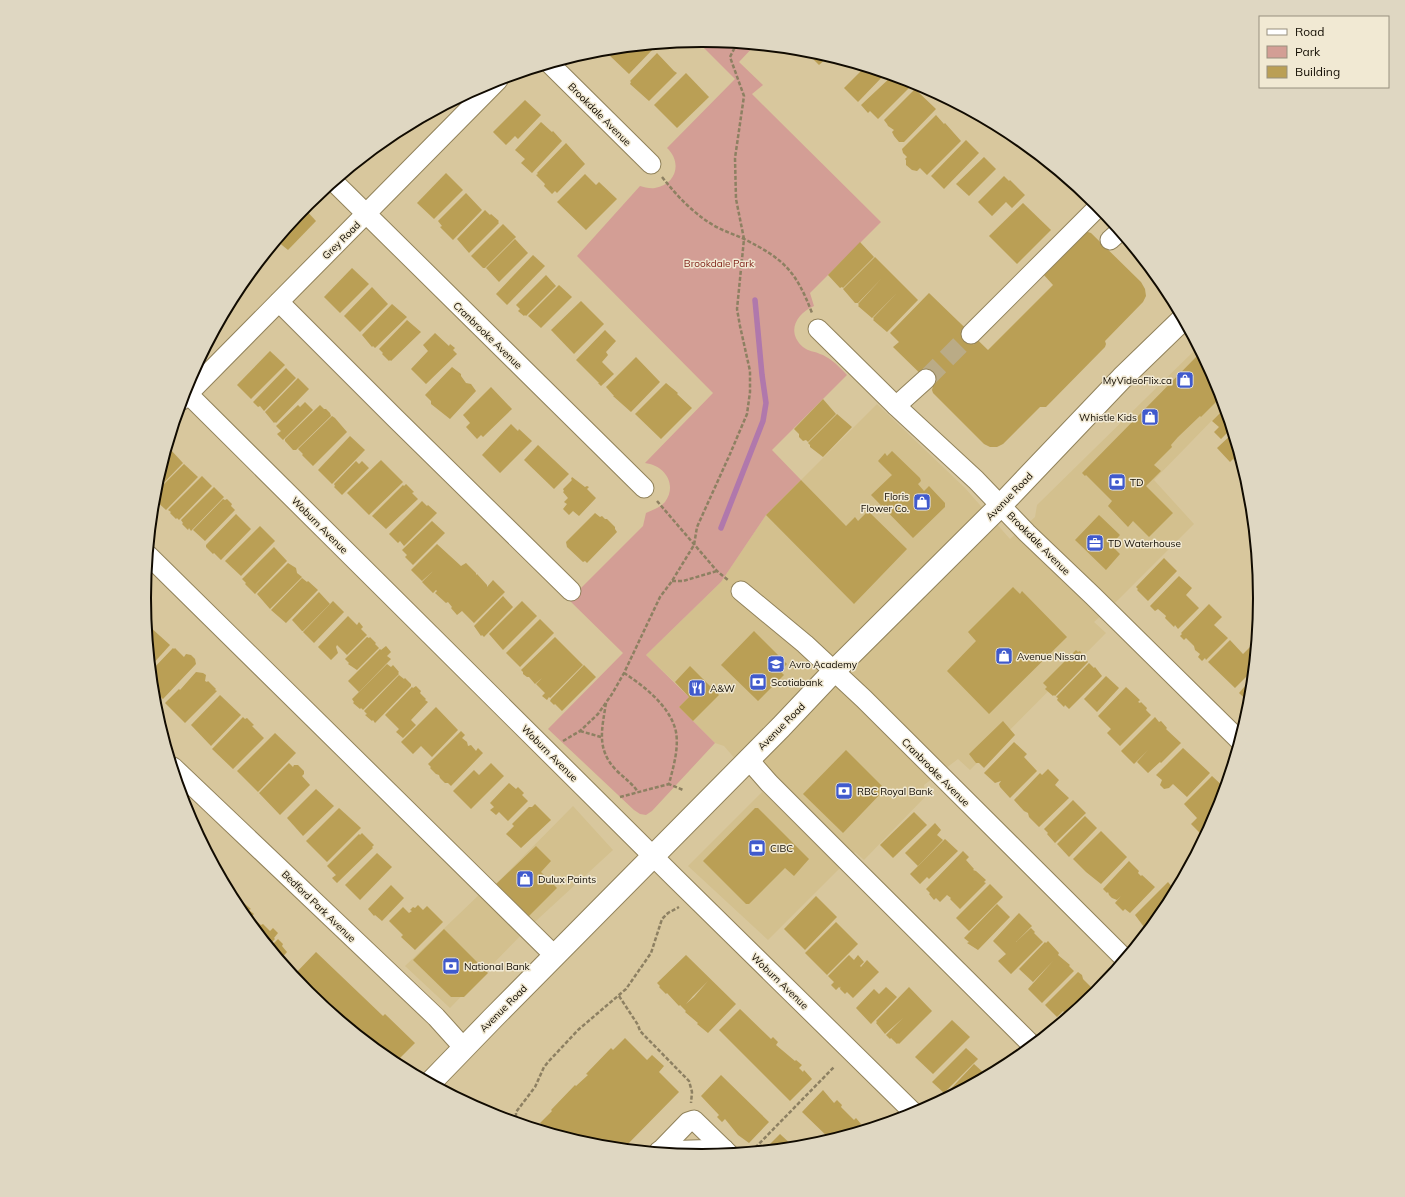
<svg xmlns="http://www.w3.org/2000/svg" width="1405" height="1197" viewBox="0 0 1405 1197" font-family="Mulish,sans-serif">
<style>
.built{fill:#d3c08e}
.green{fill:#d39e95}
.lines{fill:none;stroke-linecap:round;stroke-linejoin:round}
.stream{stroke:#b078ac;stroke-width:5.5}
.building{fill:#ba9f55;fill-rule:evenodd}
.minor-tunnel{stroke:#baab86;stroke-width:19;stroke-dasharray:19 10;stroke-linecap:butt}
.minor-casing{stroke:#91825a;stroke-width:21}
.major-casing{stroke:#91825a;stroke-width:24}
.path{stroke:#8d8062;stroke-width:2.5;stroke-dasharray:4 2;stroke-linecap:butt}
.minor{stroke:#fff;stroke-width:19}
.major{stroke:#fff;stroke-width:22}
.labels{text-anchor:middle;stroke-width:3;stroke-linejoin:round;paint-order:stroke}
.street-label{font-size:10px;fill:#110b01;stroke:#f1e9d3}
.park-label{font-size:10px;fill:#80231a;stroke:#f1e9d3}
.poi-label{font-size:10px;fill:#110b01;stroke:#f1e9d3;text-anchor:start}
.rim{fill:none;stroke:#110b01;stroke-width:2}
</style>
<rect width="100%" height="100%" fill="#d8c79d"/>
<g class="built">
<polygon points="1198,347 1219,385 1225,407 1154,480 1194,524 1119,599 1094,622 1106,633 970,770 958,759 924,785 925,797 864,860 855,852 840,868 768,940 688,866 763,791 724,746 715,743 679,707 689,696 646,655 721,582 766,515 877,404 965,488 1010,539 1035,517 1037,505"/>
<polygon points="573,806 613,850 525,931 450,1008 405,966 483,891 487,893"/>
</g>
<path class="green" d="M704 40 755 45 739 62 763 85 752 94 881 222 810 293 814 306C796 314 786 332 803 347 809 352 814 351 820 354 824 355 828 358 831 360 837 364 842 370 847 375L772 450 801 480 766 515 721 582 646 655 689 697 679 707 715 743 652 811 646 815 640 814 634 810 548 729 623 653 569 600 643 526 646 513C653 510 661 507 665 502 678 484 664 465 645 463L713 393 577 256 640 186C644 187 650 189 655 188 677 184 682 162 667 148L735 79 701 45Z"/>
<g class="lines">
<polyline class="stream" points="721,528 763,421 766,403 762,375 755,300"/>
</g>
<g class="building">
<polygon points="655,45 656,46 629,74 608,54 613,49"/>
<polygon points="804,50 812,51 829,56 819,65"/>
<polygon points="657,53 674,71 677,73 649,101 630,84 631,82 630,81"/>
<polygon points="865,67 886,73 858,102 844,88"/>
<polygon points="686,73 709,97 677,128 654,105"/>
<polygon points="893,75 900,82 903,79 910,87 878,119 870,111 868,113 861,105"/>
<polygon points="915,89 936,109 904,142 899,142 894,136 892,132 894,130 888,126 887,124 884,120"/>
<polygon points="525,100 541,115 518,139 515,136 506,145 493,132"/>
<polygon points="936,115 944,124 945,123 961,141 927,175 920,168 917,171 912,170 906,165 906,160 905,159 907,157 903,153 902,149"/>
<polygon points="541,122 552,132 553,131 562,141 532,173 521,163 525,159 515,150"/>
<polygon points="396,132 374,155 370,152 392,134"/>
<polygon points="966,140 979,153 944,189 931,176"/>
<polygon points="566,143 585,164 557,193 555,191 552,194 544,186 545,184 536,175 538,174 537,173"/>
<polygon points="984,157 996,169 969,196 956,184"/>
<polygon points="446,173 463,190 434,219 417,203"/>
<polygon points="585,174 596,185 599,182 617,199 586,230 557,202"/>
<polygon points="1004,176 1009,181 1010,180 1025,195 1012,208 1006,202 992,216 978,202"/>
<polygon points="466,193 482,210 453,240 440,227 442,226 438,221"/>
<polygon points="1023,203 1051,230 1017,264 989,236"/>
<polygon points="304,208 316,221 288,250 277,241"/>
<polygon points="485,210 490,215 491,214 499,221 498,222 499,223 469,253 457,239"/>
<polygon points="503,224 516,237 485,268 483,268 471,256"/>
<polygon points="1088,232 1091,233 1141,282 1145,289 1146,296 1143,302 1105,341 1106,344 1105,347 1046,407 1040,407 1003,444 997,447 990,447 984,444 933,393 932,390 933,386 893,347 899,342 890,333 929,293 988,350 1053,285 1043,274 1084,233"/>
<polygon points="515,239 528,253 499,282 486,268"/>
<polygon points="860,242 874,257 843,288 842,287 840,288 828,275"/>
<polygon points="533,255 545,266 507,305 496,294"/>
<polygon points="875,257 918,300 887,332 873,320 874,319 873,318 897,293 872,318 858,306 859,305 858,304 882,278 858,303 855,303 843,289"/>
<polygon points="352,268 369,284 340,313 324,297"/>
<polygon points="546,275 556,286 526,316 525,315 524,316 518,311 520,309 516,305"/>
<polygon points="559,285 572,297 541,328 528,316"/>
<polygon points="372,287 388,304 360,332 344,316"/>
<polygon points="581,301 604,324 574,354 551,330"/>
<polygon points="392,304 407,317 375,348 373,346 372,347 362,335"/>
<polygon points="407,320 421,332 391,361 390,360 389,361 382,354 383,353 379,349"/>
<polygon points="605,330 616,341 606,352 608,355 602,362 614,374 601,386 598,383 599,383 576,360"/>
<polygon points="435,333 449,346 450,344 455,348 453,350 457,354 426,384 411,369 428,351 423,345"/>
<polygon points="270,351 285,365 251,399 237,385"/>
<polygon points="1198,355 1202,355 1219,385 1222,396 1201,417 1200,416 1178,437 1171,445 1172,447 1154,465 1161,471 1146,486 1173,513 1149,537 1133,521 1128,527 1108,506 1112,501 1086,475 1085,476 1082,473"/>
<polygon points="636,357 660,382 631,412 613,396 614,396 606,387"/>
<polygon points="452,367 461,374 461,376 466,383 471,384 476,391 450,419 431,404 431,401 425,395"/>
<polygon points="286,368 296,378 264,411 260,406 258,407 253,402"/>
<polygon points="298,378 309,389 276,423 275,422 274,423 265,412"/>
<polygon points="666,383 678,393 677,394 692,408 661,439 635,414"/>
<polygon points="491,387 512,409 483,437 481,435 477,439 466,427 470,423 463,415"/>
<polygon points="823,399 836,414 808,442 806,440 803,441 799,437 799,434 794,429"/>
<polygon points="305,402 313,410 283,440 277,434 281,431 276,426 298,405 300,407"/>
<polygon points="320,405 324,409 326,409 330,413 331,416 296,450 293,450 285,441 285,439"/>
<polygon points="1225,408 1232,428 1221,439 1214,432 1219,427 1212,421"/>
<polygon points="837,414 852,427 823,457 810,447 810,445 808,443"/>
<polygon points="332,416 335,418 347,432 313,466 302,455 303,454 298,449"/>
<polygon points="511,424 518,431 519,429 532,441 500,473 482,455"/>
<polygon points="1233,433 1234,435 1245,471 1233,459 1230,462 1217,448"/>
<polygon points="350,436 365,450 332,484 318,470"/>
<polygon points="538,445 569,474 554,489 524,460"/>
<polygon points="170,449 183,463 155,492 166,454"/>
<polygon points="892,451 920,478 921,481 918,484 924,491 929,486 945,503 945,507 913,538 871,495 892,475 878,461 885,453 887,456"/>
<polygon points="381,460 403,482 369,515 347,493"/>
<polygon points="356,461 359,464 362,461 369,468 342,495 334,487 335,486 334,484"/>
<polygon points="184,464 198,477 166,510 154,499 154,494"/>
<polygon points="202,476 212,486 179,520 177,518 176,519 170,513 171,512 168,510"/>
<polygon points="572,477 585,487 587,486 589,487 587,489 596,498 579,516 573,511 569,515 563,509 567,504 564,502 568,498 563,492 564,491 563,489 572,480 571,479"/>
<polygon points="801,480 846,526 855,517 858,521 868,511 907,549 854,604 766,515"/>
<polygon points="406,484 414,492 412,493 418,499 386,529 372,516 403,485 404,486"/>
<polygon points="214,487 224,497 191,531 189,528 188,530 182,524 183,523 181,520"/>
<polygon points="223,499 225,500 227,499 232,504 231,506 235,510 205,541 193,530"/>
<polygon points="422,501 427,506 428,505 437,513 404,546 400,541 398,543 389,534"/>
<polygon points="595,513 600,517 602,516 605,519 607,519 615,527 615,529 617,532 587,563 585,561 583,562 567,547 566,542"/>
<polygon points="236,514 251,529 221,560 214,553 213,554 206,547 206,545"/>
<polygon points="1099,515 1120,535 1111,545 1120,554 1106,570 1075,540"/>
<polygon points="432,521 445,533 413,565 405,557 407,555 402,550"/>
<polygon points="260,526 275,541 241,576 225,561"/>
<polygon points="437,544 461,566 466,563 476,573 476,575 477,574 487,585 487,587 493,580 505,592 474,623 462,611 457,615 451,608 452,607 448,602 446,603 435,593 437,591 436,590 433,593 422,582 433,571 422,581 411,570"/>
<polygon points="274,547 287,561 255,594 245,584 246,583 242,579"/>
<polygon points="1164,558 1177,571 1148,601 1137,590 1138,589 1136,587"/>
<polygon points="288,563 296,568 297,573 302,577 270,609 257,594"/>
<polygon points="1179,576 1192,588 1186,595 1199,608 1178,629 1175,625 1174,627 1165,618 1166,616 1165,615 1158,609 1155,611 1150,606"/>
<polygon points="302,578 307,582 308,581 318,590 286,623 271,610"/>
<polygon points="1013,587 1020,594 1022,591 1067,637 989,714 947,671 976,641 968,632"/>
<polygon points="319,592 330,604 303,631 302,631 292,620"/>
<polygon points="503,596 513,607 484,637 482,635 481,636 474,626"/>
<polygon points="333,601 344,612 314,643 303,632"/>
<polygon points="522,601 537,616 503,650 489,634"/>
<polygon points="1209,604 1222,617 1214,625 1228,638 1206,660 1205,658 1202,661 1198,657 1200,654 1195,650 1194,646 1186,638 1184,640 1180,636 1182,634 1181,633"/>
<polygon points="348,616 357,625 359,622 363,627 361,629 367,635 347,655 337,645 336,647 338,653 331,660 318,647"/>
<polygon points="540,619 554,633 520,667 506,653"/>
<polygon points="149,626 170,645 151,666 147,628"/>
<polygon points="754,631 787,664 780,671 784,675 758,701 721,665"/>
<polygon points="367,637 369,638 370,637 376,643 375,644 379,648 357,670 348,664 349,663 345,659"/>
<polygon points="555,637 583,665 550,698 549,697 547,700 542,696 545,693 536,684 542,678 535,684 529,677 527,677 523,674 523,672 521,670"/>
<polygon points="1230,640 1243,654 1252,645 1256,648 1254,669 1235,688 1208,662"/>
<polygon points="386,646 391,652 387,656 391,659 359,692 348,681 380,649 381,650"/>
<polygon points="173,648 174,649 175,648 184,657 186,654 191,655 195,659 196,664 163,699 153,690 151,671"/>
<polygon points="1076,650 1078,652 1080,651 1088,662 1055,696 1054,695 1053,696 1045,689 1047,687 1043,683"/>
<polygon points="1089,663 1094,668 1095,667 1102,676 1069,709 1065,705 1064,707 1057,700 1058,698 1056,697"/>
<polygon points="387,664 391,667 393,665 399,672 398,673 399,674 363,710 361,708 360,709 353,703 354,702 352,699"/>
<polygon points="584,665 596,677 562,711 555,704 554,705 550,701 551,699"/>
<polygon points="690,666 719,695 693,721 679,707 689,697 675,682"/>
<polygon points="196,672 203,673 206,675 205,681 207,682 208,681 216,689 215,690 217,691 185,723 165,703 179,689 180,690"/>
<polygon points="399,675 404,679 405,678 411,684 411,686 375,723 373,720 372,721 365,715 367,714 364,711"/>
<polygon points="1106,676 1119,688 1097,712 1084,699"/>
<polygon points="1253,677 1251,704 1239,693"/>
<polygon points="416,686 421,691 420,693 426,699 425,700 428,702 411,720 416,725 403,738 396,732 399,729 385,715 412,687 413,688"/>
<polygon points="1126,687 1140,700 1138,702 1140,703 1141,702 1147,708 1146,710 1151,715 1120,746 1107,733 1111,729 1098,716"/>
<polygon points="220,695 241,715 211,746 191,725"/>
<polygon points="436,707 458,730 432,757 421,746 413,754 401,742"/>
<polygon points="243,717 245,719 247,718 254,725 252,726 264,738 233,769 212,749"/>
<polygon points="1155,717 1159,722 1161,721 1167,728 1166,729 1167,730 1181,743 1161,763 1160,762 1148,773 1137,762 1148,750 1134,764 1121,751"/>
<polygon points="1003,721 1015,735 984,768 979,763 976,763 969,754"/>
<polygon points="461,731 465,735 462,738 467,742 468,746 471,745 476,751 478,748 483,753 451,786 448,783 445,783 440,778 439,775 436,774 430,768 431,767 428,764"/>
<polygon points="275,733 296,753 258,792 237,771"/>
<polygon points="1014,742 1027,754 1024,757 1037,771 1010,798 1000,787 999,784 1001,781 995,783 984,773"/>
<polygon points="1183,748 1210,773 1187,797 1173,784 1169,788 1164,789 1160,785 1162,780 1156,775"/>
<polygon points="846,750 885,789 843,833 803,794"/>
<polygon points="289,763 293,767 294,765 298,765 304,771 304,774 302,776 310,785 280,815 259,793"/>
<polygon points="491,763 504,776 471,809 453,791 474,770 479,775"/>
<polygon points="1048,769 1059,780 1055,785 1069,798 1039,827 1029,817 1028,813 1024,811 1014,800 1040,773 1042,775"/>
<polygon points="1212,776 1226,789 1222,792 1224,794 1218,812 1207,834 1204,837 1191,824 1197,818 1184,804"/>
<polygon points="509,783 516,789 518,787 524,793 522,795 528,801 508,821 499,812 496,815 490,810 494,807 490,803"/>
<polygon points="316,789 334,806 303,836 287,818"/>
<polygon points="1073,800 1086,813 1055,843 1047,834 1048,833 1044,829"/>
<polygon points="535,804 551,820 521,848 506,834 514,826 512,824 529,807 532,807"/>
<polygon points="339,808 361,828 327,862 306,841"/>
<polygon points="755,808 758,808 809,859 794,876 785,868 749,904 746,904 703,861"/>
<polygon points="914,812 927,825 893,858 880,845"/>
<polygon points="1085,816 1097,828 1069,857 1057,844"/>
<polygon points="935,823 941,830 937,835 943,840 918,866 905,853"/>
<polygon points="1101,831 1127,857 1101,884 1086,872 1073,859"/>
<polygon points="362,833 374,845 372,847 373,848 337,883 332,878 336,875 327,866 359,834 360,835"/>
<polygon points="945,839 958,851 929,879 927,877 920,884 910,874"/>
<polygon points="536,846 551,861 541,872 557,888 527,918 494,886"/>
<polygon points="963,851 969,857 966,860 974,869 973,870 976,871 986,880 984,882 986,883 960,909 950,899 951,898 947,895 940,902 936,898 934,900 929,894 930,893 926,889"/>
<polygon points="377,853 392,867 360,900 345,885"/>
<polygon points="1129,861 1139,871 1138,873 1141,876 1142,875 1155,887 1130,913 1125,909 1123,911 1115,903 1121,896 1117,900 1112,898 1109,895 1108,892 1107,893 1103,889"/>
<polygon points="1168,882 1172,887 1173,885 1177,889 1168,906 1147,927 1146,926 1144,927 1135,915"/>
<polygon points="990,884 1003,897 969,931 956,918"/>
<polygon points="391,885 404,898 382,921 375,915 374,916 368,909"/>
<polygon points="232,893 251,909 249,910 254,914 248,920 238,909 231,895"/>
<polygon points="816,896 837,917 805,950 784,929"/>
<polygon points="997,904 1010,917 978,950 967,943 969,942 964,938"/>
<polygon points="418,905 423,910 427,906 443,922 415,950 401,937 403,935 389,921 403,907 409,913 412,911 410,910 413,907 415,908"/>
<polygon points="1019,913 1032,926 1016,942 1031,928 1035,932 1034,933 1043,942 1011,974 998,961 1006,954 993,941"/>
<polygon points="1160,915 1161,916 1147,933 1145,931"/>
<polygon points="255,920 261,925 263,924 270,931 273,928 278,933 274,938 275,939 268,946 251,924"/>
<polygon points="836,922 858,944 827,975 805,953"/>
<polygon points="444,929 488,973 464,997 451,997 413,960"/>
<polygon points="278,939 283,944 282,946 287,952 280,960 270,947"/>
<polygon points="1048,941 1059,953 1058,955 1070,965 1069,966 1074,971 1042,1003 1028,989 1053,961 1033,982 1019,969 1045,942 1046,943"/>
<polygon points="316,952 383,1016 385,1014 415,1043 394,1064 307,993 293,976"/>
<path d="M686 955 736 1004 708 1033 697 1024 698 1023 685 1012 686 1011 680 1005 679 1006 667 993 666 994 659 987 660 986 657 983ZM708 981 694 997 686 1004 693 996Z"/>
<polygon points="849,955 854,960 858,955 864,962 860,966 861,967 867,960 879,972 853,998 847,992 845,994 840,989 841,986 840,988 839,987 836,990 831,985 834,982 828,976"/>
<polygon points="1078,972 1082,975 1083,979 1090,986 1067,1009 1090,986 1097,993 1069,1017 1063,1011 1057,1017 1045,1005"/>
<polygon points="886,987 897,997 871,1024 856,1008 874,989 879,994"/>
<polygon points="909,987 932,1011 899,1044 898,1043 897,1044 891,1038 890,1039 886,1035 903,1018 885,1034 876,1023 877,1022 876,1021"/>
<polygon points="740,1009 771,1039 773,1037 778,1042 776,1045 795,1061 796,1060 802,1065 799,1068 803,1072 804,1070 812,1079 790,1101 719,1030"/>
<polygon points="952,1020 970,1037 933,1074 915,1057"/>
<polygon points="625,1038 647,1060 652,1055 664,1066 659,1072 679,1092 623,1149 593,1146 551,1133 540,1123 552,1111 551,1110 575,1085 576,1086 588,1075 586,1074 611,1048 613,1050"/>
<polygon points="966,1048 978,1059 944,1093 932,1082"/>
<polygon points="974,1064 986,1075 982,1080 946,1098 944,1096"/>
<polygon points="721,1075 769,1122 749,1143 738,1135 725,1119 722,1122 717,1117 719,1115 701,1096"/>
<polygon points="823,1090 834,1103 837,1100 842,1105 841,1107 854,1120 856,1118 861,1124 858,1126 863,1131 831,1140 802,1112"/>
<polygon points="780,1134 795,1148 763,1151"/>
</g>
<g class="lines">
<polyline class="minor-tunnel" points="926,379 971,334"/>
<defs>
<g id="minor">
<polyline points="550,64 651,164"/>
<polyline points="334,182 644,488"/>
<polyline points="1110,240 1120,231"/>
<polyline points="279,302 395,418 571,591"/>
<polyline points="818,329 896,406 976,480 1027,533 1093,596 1240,741"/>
<polyline points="971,334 1099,206"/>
<polyline points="185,391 675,878 916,1115"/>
<polyline points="182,400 498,80"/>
<polyline points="896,406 926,379"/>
<polyline points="148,555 555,956"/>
<polyline points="741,591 805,644 864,699 1125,959"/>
<polyline points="748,759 769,783 841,855 1033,1046"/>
<polyline points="173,767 436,1017 463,1047"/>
<polyline points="659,1151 724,1149"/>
<polyline points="658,1153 688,1122 694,1120 729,1154"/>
</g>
<polyline id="major" points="430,1083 492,1019 781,727 834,671 1001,505 1122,378 1183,319"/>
</defs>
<use href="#minor" class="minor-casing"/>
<use href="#major" class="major-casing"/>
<g class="path">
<path d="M662 177C678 197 692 212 713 225 723 231 734 234 744 239 784 259 796 271 812 313"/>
<polyline points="657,501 717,571 728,580"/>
<polyline points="672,581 683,581 717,571"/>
<path d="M624 673C644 686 671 707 676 732 679 749 673 768 669 784L683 790"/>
<path d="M606 703C602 729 596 749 616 770 624 778 632 783 638 792"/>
<polyline points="580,731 601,737"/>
<polyline points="563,741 580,731 598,714 612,694 624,673 660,597 672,581 694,545 697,527 730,454 747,414 750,392 750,371 740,326 737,309 744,239 736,199 735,158 744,96 730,57 737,43"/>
<polyline points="620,797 669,784"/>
<polyline points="619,996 638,1025 640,1031 689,1081 692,1092 691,1103"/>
<polyline points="516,1123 516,1112 535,1087 544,1067 549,1061 578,1030 626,989 651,953 662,919 668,913 679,907"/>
<polyline points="531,1127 539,1127 540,1130"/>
<polyline points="751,1152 834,1067"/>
</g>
<use href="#minor" class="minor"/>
<use href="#major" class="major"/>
</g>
<defs>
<symbol id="shop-square" viewBox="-11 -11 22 22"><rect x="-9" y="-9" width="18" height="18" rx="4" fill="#405acd" stroke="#f1e9d3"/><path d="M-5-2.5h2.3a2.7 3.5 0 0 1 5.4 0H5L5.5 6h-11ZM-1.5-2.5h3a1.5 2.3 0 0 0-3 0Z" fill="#fff"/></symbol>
<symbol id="bank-square" viewBox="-11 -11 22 22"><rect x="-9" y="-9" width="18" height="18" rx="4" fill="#405acd" stroke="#f1e9d3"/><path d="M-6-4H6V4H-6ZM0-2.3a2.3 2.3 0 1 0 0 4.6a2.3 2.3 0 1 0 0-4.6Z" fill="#fff"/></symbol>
<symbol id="office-square" viewBox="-11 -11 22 22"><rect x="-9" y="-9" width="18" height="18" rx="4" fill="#405acd" stroke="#f1e9d3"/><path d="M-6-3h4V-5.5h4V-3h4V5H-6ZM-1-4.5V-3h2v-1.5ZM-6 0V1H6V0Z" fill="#fff"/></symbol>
<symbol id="school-square" viewBox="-11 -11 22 22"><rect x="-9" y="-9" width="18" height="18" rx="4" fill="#405acd" stroke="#f1e9d3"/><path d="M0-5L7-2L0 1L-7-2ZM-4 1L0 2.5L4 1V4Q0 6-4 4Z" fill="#fff"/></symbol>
<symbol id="restaurant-square" viewBox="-11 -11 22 22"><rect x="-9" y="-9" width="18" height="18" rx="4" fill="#405acd" stroke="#f1e9d3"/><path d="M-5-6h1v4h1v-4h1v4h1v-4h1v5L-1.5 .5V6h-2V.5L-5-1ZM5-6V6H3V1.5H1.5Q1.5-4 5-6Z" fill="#fff"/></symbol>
</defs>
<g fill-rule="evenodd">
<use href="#shop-square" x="1175" y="370" width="20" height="20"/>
<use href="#shop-square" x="1140" y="407" width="20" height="20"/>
<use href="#bank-square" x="1107" y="472" width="20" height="20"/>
<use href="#shop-square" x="912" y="492" width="20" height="20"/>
<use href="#office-square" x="1085" y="533" width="20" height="20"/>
<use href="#shop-square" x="994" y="646" width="20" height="20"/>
<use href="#school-square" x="766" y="654" width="20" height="20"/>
<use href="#bank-square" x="748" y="672" width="20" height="20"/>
<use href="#restaurant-square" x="687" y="678" width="20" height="20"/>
<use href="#bank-square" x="834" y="781" width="20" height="20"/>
<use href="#bank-square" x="747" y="838" width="20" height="20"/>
<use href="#shop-square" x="515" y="869" width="20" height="20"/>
<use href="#bank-square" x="441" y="956" width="20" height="20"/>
</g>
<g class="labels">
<g class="street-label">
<text transform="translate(600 114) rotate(45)" y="4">Brookdale Avenue</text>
<text transform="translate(341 240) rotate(-45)" y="4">Grey Road</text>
<text transform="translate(488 335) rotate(44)" y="4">Cranbrooke Avenue</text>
<text transform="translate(1009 496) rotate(-46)" y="4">Avenue Road</text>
<text transform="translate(320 525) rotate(45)" y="4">Woburn Avenue</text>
<text transform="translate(1039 543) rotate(45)" y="4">Brookdale Avenue</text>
<text transform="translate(781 726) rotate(-45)" y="4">Avenue Road</text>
<text transform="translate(550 753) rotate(45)" y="4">Woburn Avenue</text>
<text transform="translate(936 772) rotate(45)" y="4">Cranbrooke Avenue</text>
<text transform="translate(319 906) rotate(44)" y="4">Bedford Park Avenue</text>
<text transform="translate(780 981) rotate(44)" y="4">Woburn Avenue</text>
<text transform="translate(503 1008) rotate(-45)" y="4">Avenue Road</text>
</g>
<g class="park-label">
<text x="719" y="267">Brookdale Park</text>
</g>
<g class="poi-label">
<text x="1172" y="384" text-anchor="end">MyVideoFlix.ca</text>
<text x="1137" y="421" text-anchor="end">Whistle Kids</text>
<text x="1130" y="486">TD</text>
<text x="909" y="500" text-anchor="end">Floris<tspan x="909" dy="12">Flower Co.</tspan></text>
<text x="1108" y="547">TD Waterhouse</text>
<text x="1017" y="660">Avenue Nissan</text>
<text x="789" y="668">Avro Academy</text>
<text x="771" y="686">Scotiabank</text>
<text x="710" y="692">A&amp;W</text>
<text x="857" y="795">RBC Royal Bank</text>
<text x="770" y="852">CIBC</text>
<text x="538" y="883">Dulux Paints</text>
<text x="464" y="970">National Bank</text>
</g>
</g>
<path d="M0 0H1405V1197H0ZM151 598a551 551 0 1 1 1102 0a551 551 0 1 1-1102 0Z" fill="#dfd7c2" fill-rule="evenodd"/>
<path class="rim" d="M151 598a551 551 0 1 1 1102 0a551 551 0 1 1-1102 0Z"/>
<rect x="1259" y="16" width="130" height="72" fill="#f1e9d3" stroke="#97907f"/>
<rect x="1267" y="29" width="20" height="6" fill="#ffffff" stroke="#97907f"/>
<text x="1295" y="36" font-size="12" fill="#110b01">Road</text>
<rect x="1267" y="46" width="20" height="12" fill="#d39e95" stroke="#97907f"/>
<text x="1295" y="56" font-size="12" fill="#110b01">Park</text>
<rect x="1267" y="66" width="20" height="12" fill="#ba9f55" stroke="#97907f"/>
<text x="1295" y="76" font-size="12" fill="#110b01">Building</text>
</svg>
